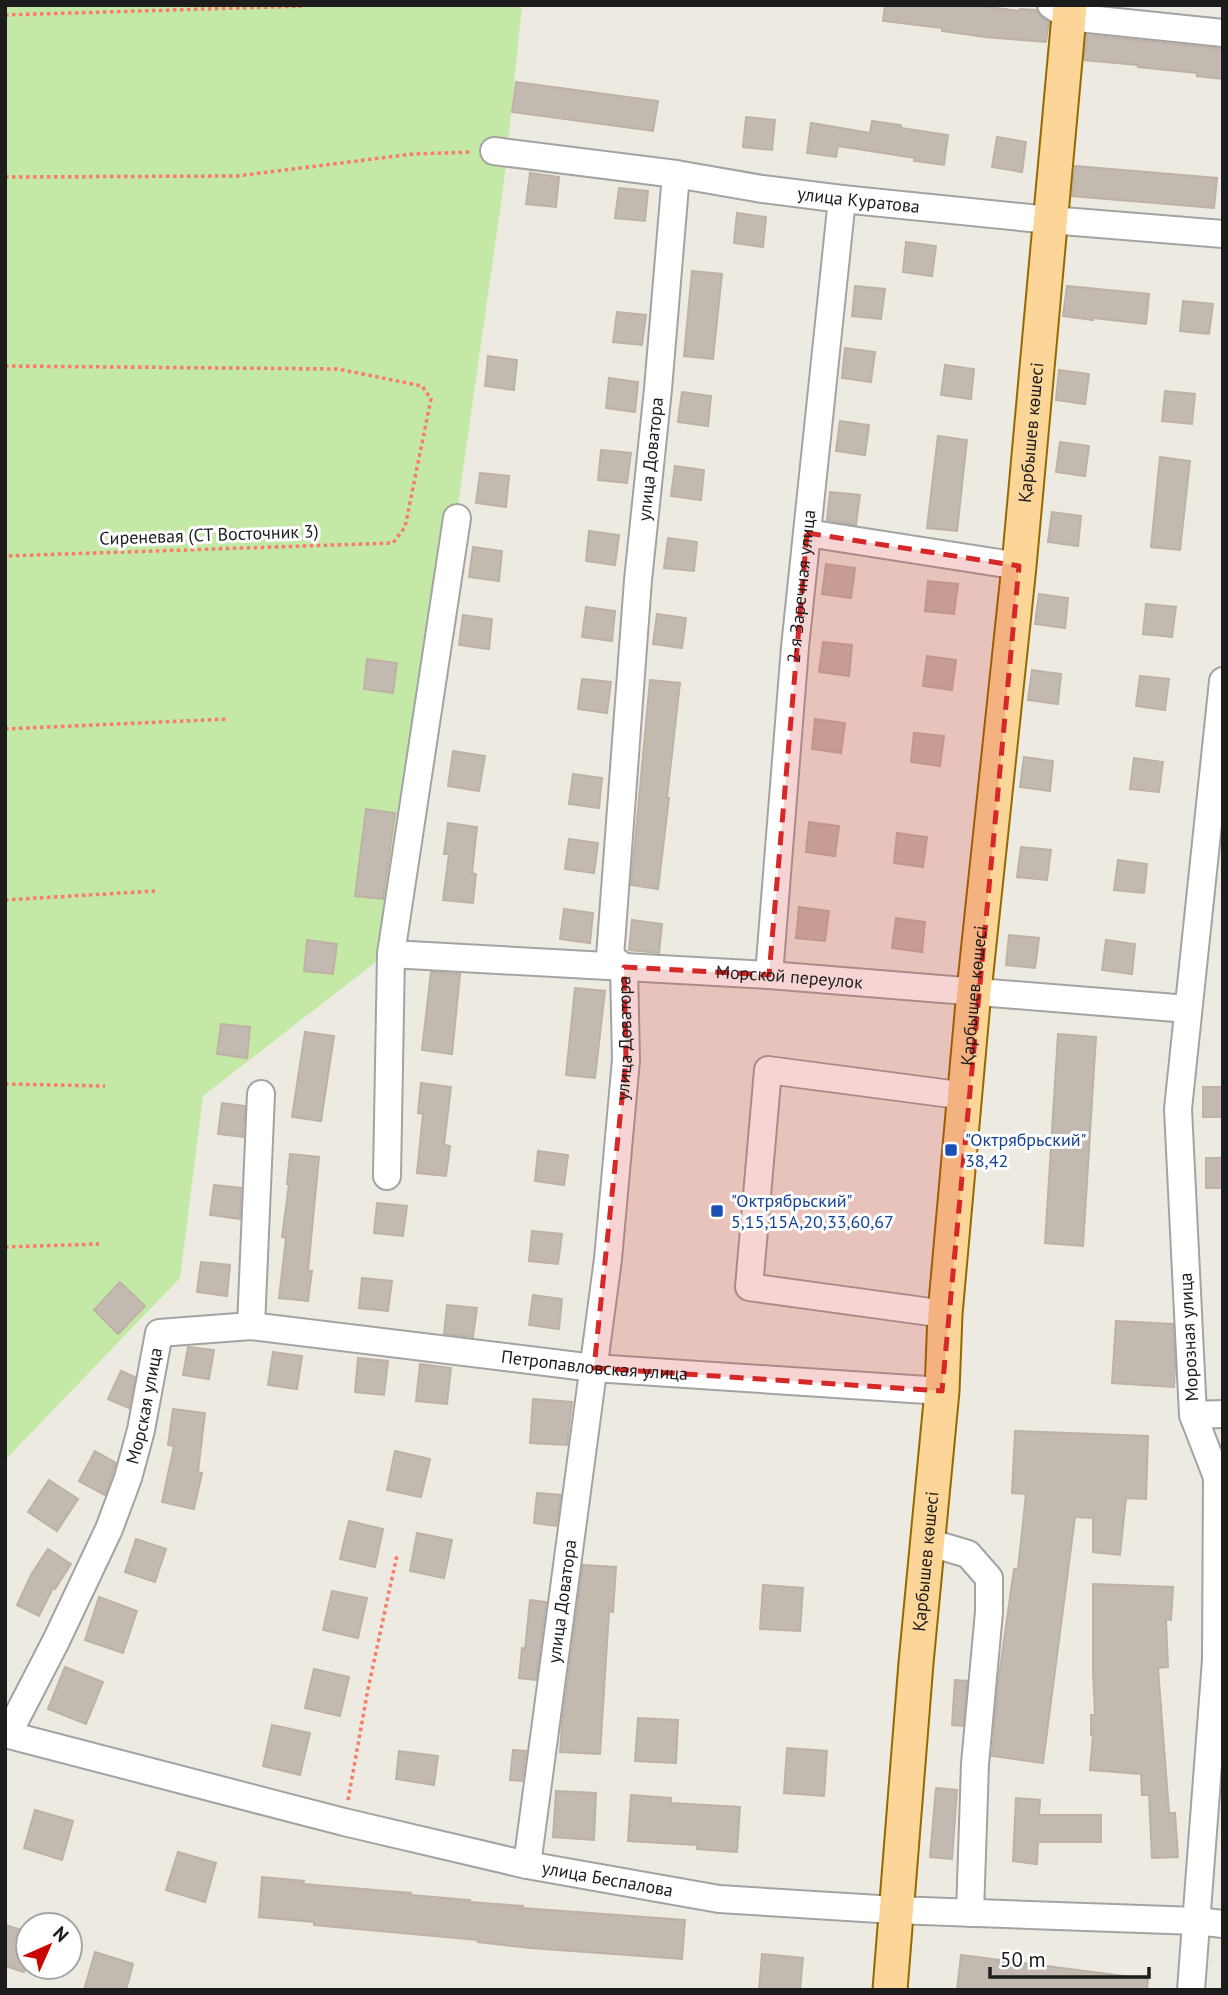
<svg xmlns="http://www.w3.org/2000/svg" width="1228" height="1995" viewBox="0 0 1228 1995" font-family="'PT Sans',sans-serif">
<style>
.grass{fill:#c4e9a6}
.building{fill:#c2b9b1;stroke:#bfb1a4;stroke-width:2}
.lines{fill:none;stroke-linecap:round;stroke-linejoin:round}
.minor-casing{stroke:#a3a3a3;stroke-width:30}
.major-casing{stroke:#946900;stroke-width:37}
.path{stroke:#fa7b66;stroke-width:3.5;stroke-dasharray:3.5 3.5;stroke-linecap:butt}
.minor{stroke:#fff;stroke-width:26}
.major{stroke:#fcd598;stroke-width:33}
.marked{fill:#d62828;fill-opacity:0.2;stroke:#d62828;stroke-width:5;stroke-dasharray:14 9;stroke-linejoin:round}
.transit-dot{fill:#1a4fb4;stroke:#fff;stroke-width:2.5}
.labels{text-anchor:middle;stroke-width:6;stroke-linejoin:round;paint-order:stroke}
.street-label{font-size:18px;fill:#1c1c1c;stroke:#fff}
.transit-label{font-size:18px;fill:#164399;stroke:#fff;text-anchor:start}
</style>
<rect width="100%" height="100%" fill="#edeae1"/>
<polygon class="grass" points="5,5 522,5 504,182 395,947 203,1096 180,1278 5,1460"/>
<g class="building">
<polygon points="885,5 973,5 1020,11 1020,9 1036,10 1042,18 1049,22 1046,42 985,37 942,31 942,28 883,21"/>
<polygon points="1087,35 1223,49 1223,79 1197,76 1197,73 1138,67 1138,65 1084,60"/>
<polygon points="516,82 658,101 653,131 512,112"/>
<polygon points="746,117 775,120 772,150 743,147"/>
<polygon points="872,121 901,125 901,128 948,135 944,165 914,161 915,158 838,146 836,157 807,153 811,123 870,133"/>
<polygon points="997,137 1026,142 1022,172 992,167"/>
<polygon points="1075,166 1217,178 1214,208 1072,196"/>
<polygon points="530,173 559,177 556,207 526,204"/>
<polygon points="619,188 648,191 645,221 615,218"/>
<polygon points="737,213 766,217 763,247 734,243"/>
<polygon points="906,242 936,246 932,276 903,272"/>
<polygon points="692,271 722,274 713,359 684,356"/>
<polygon points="855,286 885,289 881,319 852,316"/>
<polygon points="1067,286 1149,294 1146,324 1093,318 1093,320 1063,316"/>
<polygon points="1183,301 1213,304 1209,334 1180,331"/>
<polygon points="617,312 646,315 642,345 613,342"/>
<polygon points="845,348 875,352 871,382 842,378"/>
<polygon points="488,356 517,360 514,390 485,386"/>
<polygon points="945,365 974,369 971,399 941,395"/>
<polygon points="1059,370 1089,374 1085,404 1056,400"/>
<polygon points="609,378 638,382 635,412 606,408"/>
<polygon points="1165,391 1195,394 1192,424 1162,421"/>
<polygon points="682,392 711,396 708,426 678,422"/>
<polygon points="840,421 869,425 865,455 836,451"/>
<polygon points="938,436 967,440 957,531 927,528"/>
<polygon points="1060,442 1089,446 1085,476 1056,472"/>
<polygon points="601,450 631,453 627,483 598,480"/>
<polygon points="1160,457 1190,461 1180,550 1151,547"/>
<polygon points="675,466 704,470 701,500 671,496"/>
<polygon points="480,473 509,476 506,507 476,503"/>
<polygon points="830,492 860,495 856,525 827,520"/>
<polygon points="1052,512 1081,516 1078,546 1048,542"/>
<polygon points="589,531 619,535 615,565 586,561"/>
<polygon points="668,538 697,542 694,571 664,568"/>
<polygon points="473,547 502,551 499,581 469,577"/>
<polygon points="826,564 855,568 851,598 822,594"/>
<polygon points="928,581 958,584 954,614 925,611"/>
<polygon points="1039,594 1068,598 1065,628 1035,624"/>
<polygon points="1146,604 1176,607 1172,637 1143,634"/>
<polygon points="586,607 615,611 612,641 582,637"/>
<polygon points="657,614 686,618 682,648 653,644"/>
<polygon points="463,615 492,619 489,649 459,645"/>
<polygon points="823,642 852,645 849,676 819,672"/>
<polygon points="927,656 956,660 952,690 923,686"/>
<polygon points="367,659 397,663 393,693 364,689"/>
<polygon points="1032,670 1061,674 1058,704 1028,700"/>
<polygon points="1140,676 1169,679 1165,710 1136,706"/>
<polygon points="582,679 611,682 607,713 578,709"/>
<polygon points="650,680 680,683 667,798 669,798 658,889 631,885"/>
<polygon points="815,719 845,723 841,753 812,749"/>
<polygon points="914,733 944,736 940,766 911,762"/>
<polygon points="453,751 485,756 479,791 448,786"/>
<polygon points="1024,757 1053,761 1050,791 1020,787"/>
<polygon points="1134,758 1163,762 1159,792 1130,789"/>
<polygon points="573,774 602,778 599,808 569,804"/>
<polygon points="366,809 395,813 383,899 355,896"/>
<polygon points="809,822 839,826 835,856 806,852"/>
<polygon points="448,823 477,827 472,873 476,874 473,903 443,900 449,854 444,854"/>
<polygon points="897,833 927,837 923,867 894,863"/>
<polygon points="569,839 598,843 594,873 565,869"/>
<polygon points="1021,847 1051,850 1047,880 1017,877"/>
<polygon points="1118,860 1147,864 1144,893 1114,890"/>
<polygon points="799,907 829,911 825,941 796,938"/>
<polygon points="564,909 593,913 590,943 560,939"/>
<polygon points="896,918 925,922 922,952 892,948"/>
<polygon points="632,920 662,924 659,953 629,950"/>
<polygon points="1009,935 1039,938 1035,968 1006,965"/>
<polygon points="307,940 337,944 333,974 304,971"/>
<polygon points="1106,940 1135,944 1132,974 1102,970"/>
<polygon points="431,972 460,974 452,1054 422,1050"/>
<polygon points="575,988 605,991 595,1078 566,1075"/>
<polygon points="221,1024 250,1027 247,1058 217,1054"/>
<polygon points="305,1032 334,1036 321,1121 292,1117"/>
<polygon points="1058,1034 1096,1037 1083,1246 1045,1243"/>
<polygon points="421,1083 451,1087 444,1145 450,1146 446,1176 417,1173 423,1114 418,1113"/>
<rect x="1203" y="1087" width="20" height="30"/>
<polygon points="222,1103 245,1106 243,1137 218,1134"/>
<polygon points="538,1151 568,1155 564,1185 535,1181"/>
<polygon points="290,1154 319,1157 308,1271 312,1271 308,1301 279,1298 286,1238 282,1237 289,1184 287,1184"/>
<rect x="1206" y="1158" width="17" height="30"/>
<polygon points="214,1185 241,1188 240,1219 210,1215"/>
<polygon points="377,1203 407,1206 403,1236 374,1233"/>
<polygon points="532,1231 562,1234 558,1264 529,1261"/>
<polygon points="201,1262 230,1265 227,1296 197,1292"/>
<polygon points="362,1278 392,1281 388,1311 359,1308"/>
<polygon points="120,1282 145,1306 118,1334 94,1310"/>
<polygon points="533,1295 562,1299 559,1329 529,1325"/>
<polygon points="447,1305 477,1308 473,1337 444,1334"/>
<polygon points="1116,1321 1173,1324 1175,1367 1174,1387 1112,1383"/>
<polygon points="188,1347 214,1350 209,1379 183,1375"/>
<polygon points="273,1352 302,1356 297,1389 268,1385"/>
<polygon points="358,1358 388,1361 384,1395 355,1392"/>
<polygon points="420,1364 451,1368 447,1404 416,1401"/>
<polygon points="121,1371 135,1377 129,1408 108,1399"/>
<polygon points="533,1399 572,1402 567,1445 530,1443"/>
<polygon points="173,1409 205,1413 198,1472 202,1473 194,1509 162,1502 174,1446 168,1445"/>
<polygon points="1015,1431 1148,1436 1146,1499 1126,1498 1120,1555 1093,1552 1093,1518 1075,1517 1043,1763 992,1756 998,1683 1014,1569 1018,1569 1026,1494 1012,1493"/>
<polygon points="95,1451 116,1463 105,1495 79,1481"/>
<polygon points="395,1451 430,1459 421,1497 387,1490"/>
<polygon points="49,1480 78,1499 57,1531 28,1512"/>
<polygon points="537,1493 561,1495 556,1526 534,1523"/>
<polygon points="349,1521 383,1529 375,1567 340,1559"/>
<polygon points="417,1533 452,1540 444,1578 410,1571"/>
<polygon points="136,1539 166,1549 155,1582 125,1572"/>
<polygon points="48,1549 71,1564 55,1589 53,1588 39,1616 17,1605 31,1575"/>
<polygon points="583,1565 616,1567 613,1612 609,1611 600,1754 560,1752 562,1723"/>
<polygon points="1093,1584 1173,1587 1171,1620 1166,1619 1168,1667 1158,1668 1169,1813 1175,1813 1178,1857 1152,1858 1149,1795 1142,1795 1141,1774 1090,1770 1093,1735 1091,1735 1091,1715 1095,1715 1093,1672"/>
<polygon points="763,1585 803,1588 800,1631 760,1629"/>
<polygon points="332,1591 367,1598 358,1638 323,1630"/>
<polygon points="99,1597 137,1611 123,1653 85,1640"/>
<polygon points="530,1600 546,1602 536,1680 519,1678 522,1648 525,1649"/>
<polygon points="65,1667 103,1682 86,1724 48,1709"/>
<polygon points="314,1669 349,1677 340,1716 305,1708"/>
<polygon points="955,1680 967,1681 963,1726 952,1725"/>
<polygon points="638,1718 678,1720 676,1763 635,1761"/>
<polygon points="272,1725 310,1733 300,1775 263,1766"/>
<polygon points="787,1748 827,1751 824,1796 784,1793"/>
<polygon points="513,1750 526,1751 522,1781 510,1780"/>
<polygon points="399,1751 438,1756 434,1785 396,1779"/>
<polygon points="936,1788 957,1790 952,1859 930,1857"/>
<polygon points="556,1791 596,1793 594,1840 553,1837"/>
<polygon points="631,1795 671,1798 671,1803 740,1807 737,1852 697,1849 697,1845 628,1841"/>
<polygon points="1016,1798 1040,1800 1039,1815 1101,1815 1101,1842 1038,1842 1037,1864 1013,1861"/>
<polygon points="35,1810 73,1821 62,1860 24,1848"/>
<polygon points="178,1852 216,1863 205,1902 166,1890"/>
<polygon points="262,1877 304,1881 303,1884 411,1893 411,1895 470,1900 469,1902 523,1906 522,1908 685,1920 682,1959 530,1948 478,1942 478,1940 314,1925 314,1922 259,1917"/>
<polygon points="5,1925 28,1932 28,1960 24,1972 5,1966"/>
<polygon points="95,1952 133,1964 126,1990 84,1990"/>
<polygon points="762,1954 803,1958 800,1990 759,1990"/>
<polygon points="961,1955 1148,1979 1147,1990 957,1990"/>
</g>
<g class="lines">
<defs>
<g id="minor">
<polyline points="1051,5 1069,17 1223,33"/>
<path id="s1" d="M494 151 676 174 762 189 842 199 1050 220 1223 234"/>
<polyline points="807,533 1019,566"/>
<path id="s2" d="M391 954 769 975 1188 1009"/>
<path id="s3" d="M769 975 795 647 842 199"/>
<polyline points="387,1176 391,954 457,518"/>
<polyline points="945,1314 749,1287 768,1070 966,1096"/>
<path id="s4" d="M251 1326 594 1368 942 1391"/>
<polyline points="1193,1415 1223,1414"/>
<polyline points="927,1542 968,1554 989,1578 989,1612 975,1764 970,1913"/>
<path id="s5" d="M5 1734 344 1822 527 1865 719 1899 895 1910 1197 1921 1223 1924"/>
<path id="s6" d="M8 1734 56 1641 109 1529 128 1478 141 1430 159 1333 251 1326 261 1094"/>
<path id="s7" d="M527 1865 608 1259 626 1060 624 967 610 957 638 580 658 389 676 174"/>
<polyline points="1191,1990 1216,1660 1217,1477 1193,1415 1178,1109 1223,681"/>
</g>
<g id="major">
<path id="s8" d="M890 1990 916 1663 942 1391 945 1314 974 991 1019 566 1070 5"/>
</g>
</defs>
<use href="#minor" class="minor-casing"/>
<use href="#major" class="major-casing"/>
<g class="path">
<polyline points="5,15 305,6"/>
<polyline points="5,177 237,176 413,154 471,152"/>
<polyline points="5,366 338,369 422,386 431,399 405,527 393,543 5,556"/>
<polyline points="5,729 228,719"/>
<polyline points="5,900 155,891"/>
<polyline points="5,1084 105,1086"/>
<polyline points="5,1247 99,1244"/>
<polyline points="348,1800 368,1689 397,1555"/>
</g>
<use href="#minor" class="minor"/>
<use href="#major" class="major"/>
</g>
<path class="marked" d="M807 533 1019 566 942 1391 594 1368 626 1060 624 967 769 975Z"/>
<g class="transit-dot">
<rect x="944" y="1143" width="14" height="14" rx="3.5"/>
<rect x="710" y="1204" width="14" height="14" rx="3.5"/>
</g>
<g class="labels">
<g class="street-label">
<text dy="6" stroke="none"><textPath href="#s1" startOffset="368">улица Куратова</textPath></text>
<text dy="6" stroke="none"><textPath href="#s8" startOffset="1564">Қарбышев көшесі</textPath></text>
<text dy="6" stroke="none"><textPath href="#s7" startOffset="1421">улица Доватора</textPath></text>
<text transform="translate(209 535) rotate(-2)" y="6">Сиреневая (СТ Восточник 3)</text>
<text dy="6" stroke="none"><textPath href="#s3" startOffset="390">2-я Заречная улица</textPath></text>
<text dy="6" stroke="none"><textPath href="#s2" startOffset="399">Морской переулок</textPath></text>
<text dy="6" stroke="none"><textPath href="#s8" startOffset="998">Қарбышев көшесі</textPath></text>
<text dy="6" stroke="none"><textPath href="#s7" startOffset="833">улица Доватора</textPath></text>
<text transform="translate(1189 1337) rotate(-93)" y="6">Морозная улица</text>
<text dy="6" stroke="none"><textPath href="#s4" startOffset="346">Петропавловская улица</textPath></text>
<text dy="6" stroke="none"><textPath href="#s6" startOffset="357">Морская улица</textPath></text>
<text dy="6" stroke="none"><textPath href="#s8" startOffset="430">Қарбышев көшесі</textPath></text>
<text dy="6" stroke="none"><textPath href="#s7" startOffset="266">улица Доватора</textPath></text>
<text dy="6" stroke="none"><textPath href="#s5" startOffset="620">улица Беспалова</textPath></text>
</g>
<g class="transit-label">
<text x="965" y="1146">"Октрябрьский"<tspan x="965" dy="21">38,42</tspan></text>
<text x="731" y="1207">"Октрябрьский"<tspan x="731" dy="21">5,15,15А,20,33,60,67</tspan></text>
</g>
</g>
<rect width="1228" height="1995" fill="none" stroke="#1c1c1c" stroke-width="14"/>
<g transform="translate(49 1946) rotate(45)"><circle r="33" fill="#ffffff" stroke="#a4a4a4" stroke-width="2"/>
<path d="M0-5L12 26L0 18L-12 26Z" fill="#c80800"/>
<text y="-10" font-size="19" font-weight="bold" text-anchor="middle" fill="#1c1c1c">N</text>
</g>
<path d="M990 1967v10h159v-10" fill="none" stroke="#1c1c1c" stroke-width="3.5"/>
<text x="1000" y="1967" font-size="21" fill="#1c1c1c" stroke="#ffffff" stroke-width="5" paint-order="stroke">50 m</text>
</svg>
